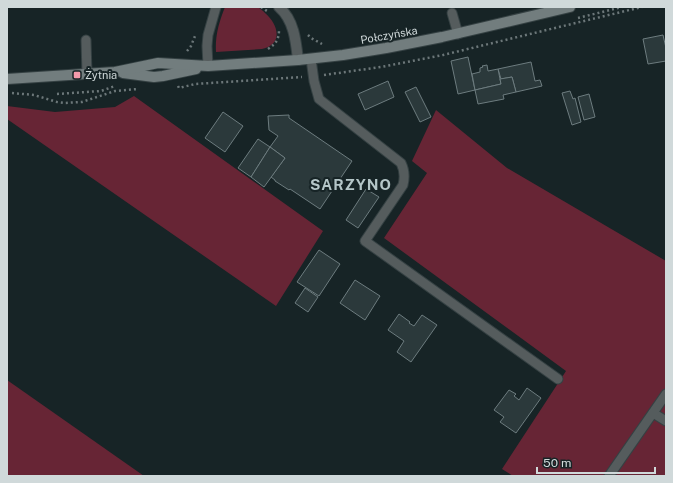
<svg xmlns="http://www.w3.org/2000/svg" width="673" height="483" viewBox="0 0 673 483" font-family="'Public Sans',sans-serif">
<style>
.green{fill:#672535}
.building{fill:#2b393b;stroke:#6d7c7f}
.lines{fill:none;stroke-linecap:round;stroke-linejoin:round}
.lane-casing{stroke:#354143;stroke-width:11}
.street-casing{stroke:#354143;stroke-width:12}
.secondary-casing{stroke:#354143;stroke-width:12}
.path{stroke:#6c7779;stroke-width:2.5;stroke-dasharray:2 3;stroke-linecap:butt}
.lane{stroke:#555c5d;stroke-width:9}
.street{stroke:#555c5d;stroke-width:10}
.secondary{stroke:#727d7e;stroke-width:10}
.poi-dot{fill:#f39aab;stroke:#172426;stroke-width:1.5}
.labels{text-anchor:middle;stroke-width:4;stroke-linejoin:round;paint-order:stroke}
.street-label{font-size:11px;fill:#d0d9da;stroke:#172426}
.poi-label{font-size:11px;fill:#d0d9da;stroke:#172426;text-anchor:start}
.district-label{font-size:15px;font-weight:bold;letter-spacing:1px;fill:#b5c6c8;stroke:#172426}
</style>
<rect width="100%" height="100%" fill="#172426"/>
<g class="green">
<path d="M225 7C233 7 240 7 248 7 250 7 254 6 257 7 260 8 263 11 265 13 278 24 284 44 262 49L216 52C215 36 219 22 225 7Z"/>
<polygon points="134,96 323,231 276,306 7,119 7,106 55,112 115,107"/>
<polygon points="436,110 507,168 666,261 666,476 513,476 502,469 566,371 384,238 427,173 412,161"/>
<polygon points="7,380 144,476 7,476"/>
</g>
<g class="building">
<polygon points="663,35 666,48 666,61 648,64 643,39"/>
<polygon points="468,57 475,90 458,94 451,61"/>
<polygon points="531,62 535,81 540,80 542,86 516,92 512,77 501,79 498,69"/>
<polygon points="487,65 488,71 498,69 501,84 475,90 472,74 480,72 480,68 483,67 482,66"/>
<polygon points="512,77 516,92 503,95 504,99 478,104 475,90 501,84 500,79"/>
<polygon points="388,81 394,97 365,110 358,94"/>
<polygon points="416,87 431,117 420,122 405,92"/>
<polygon points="570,91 573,99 575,98 581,122 572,125 562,93"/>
<polygon points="589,94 595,117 584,120 578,97"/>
<polygon points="223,112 243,126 225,152 205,138"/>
<polygon points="289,115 289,118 352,161 320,209 290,189 289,190 275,181 275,180 271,177 285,158 270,147 278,136 269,130 268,116"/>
<polygon points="258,139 270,147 251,177 238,168"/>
<polygon points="270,147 285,158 264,187 251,177"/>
<polygon points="366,189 379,197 358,228 346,220"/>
<polygon points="319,250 340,264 319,296 297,282"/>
<polygon points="355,280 380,296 365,320 340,303"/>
<polygon points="305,288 318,297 308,312 295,303"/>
<polygon points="399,314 410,322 409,323 414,326 422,315 437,325 411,362 397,352 404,341 388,330"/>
<polygon points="527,388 541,398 516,433 500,422 504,417 494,410 509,390 516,394 514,396 519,400"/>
</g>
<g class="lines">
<defs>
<g id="lane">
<polyline points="452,13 458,34"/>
<polyline points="86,40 87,74"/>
<path d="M311 59 314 81 319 99 401 163C405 171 405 177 403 185L365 241 558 379"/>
<polyline points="208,66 207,46 208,35 216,7"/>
<polyline points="653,413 666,421"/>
<polyline points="609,476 666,394"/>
</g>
<path id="street" d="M279 7C294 20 296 41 298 60"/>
<g id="secondary">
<polyline points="123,73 154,77 163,76 196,69"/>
<polyline points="7,79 115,72 158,63 208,66 298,60 343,55 386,48 442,37 570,7"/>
</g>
</defs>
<use href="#lane" class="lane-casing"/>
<use href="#street" class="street-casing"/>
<use href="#secondary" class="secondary-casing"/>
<g class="path">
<polyline points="261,7 267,11"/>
<polyline points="578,18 622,7"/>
<polyline points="308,35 311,38 322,44"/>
<path d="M268 49C276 44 279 39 279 30"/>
<polyline points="187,51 191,46 195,36"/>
<polyline points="324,75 381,67 443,55 642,7"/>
<polyline points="178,86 179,88 195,84 302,77"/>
<polyline points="12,93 34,95 57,102 64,103 82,102 115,91 138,89"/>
<polyline points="57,94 101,91 115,86"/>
</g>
<use href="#lane" class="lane"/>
<use href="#street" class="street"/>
<use href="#secondary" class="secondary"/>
</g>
<rect class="poi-dot" x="73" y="71" width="8" height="8" rx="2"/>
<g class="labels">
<g class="street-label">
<text transform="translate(389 35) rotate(-10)" y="4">Połczyńska</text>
</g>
<g class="poi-label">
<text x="85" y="79">Żytnia</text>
</g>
<g class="district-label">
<text x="351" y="190">SARZYNO</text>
</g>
</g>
<rect width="673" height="483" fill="none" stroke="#d0d9da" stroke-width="16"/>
<path d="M537 467v6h118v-6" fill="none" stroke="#d0d9da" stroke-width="2"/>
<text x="543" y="467" font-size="12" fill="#d0d9da" stroke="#172426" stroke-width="3" paint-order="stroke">50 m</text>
</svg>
